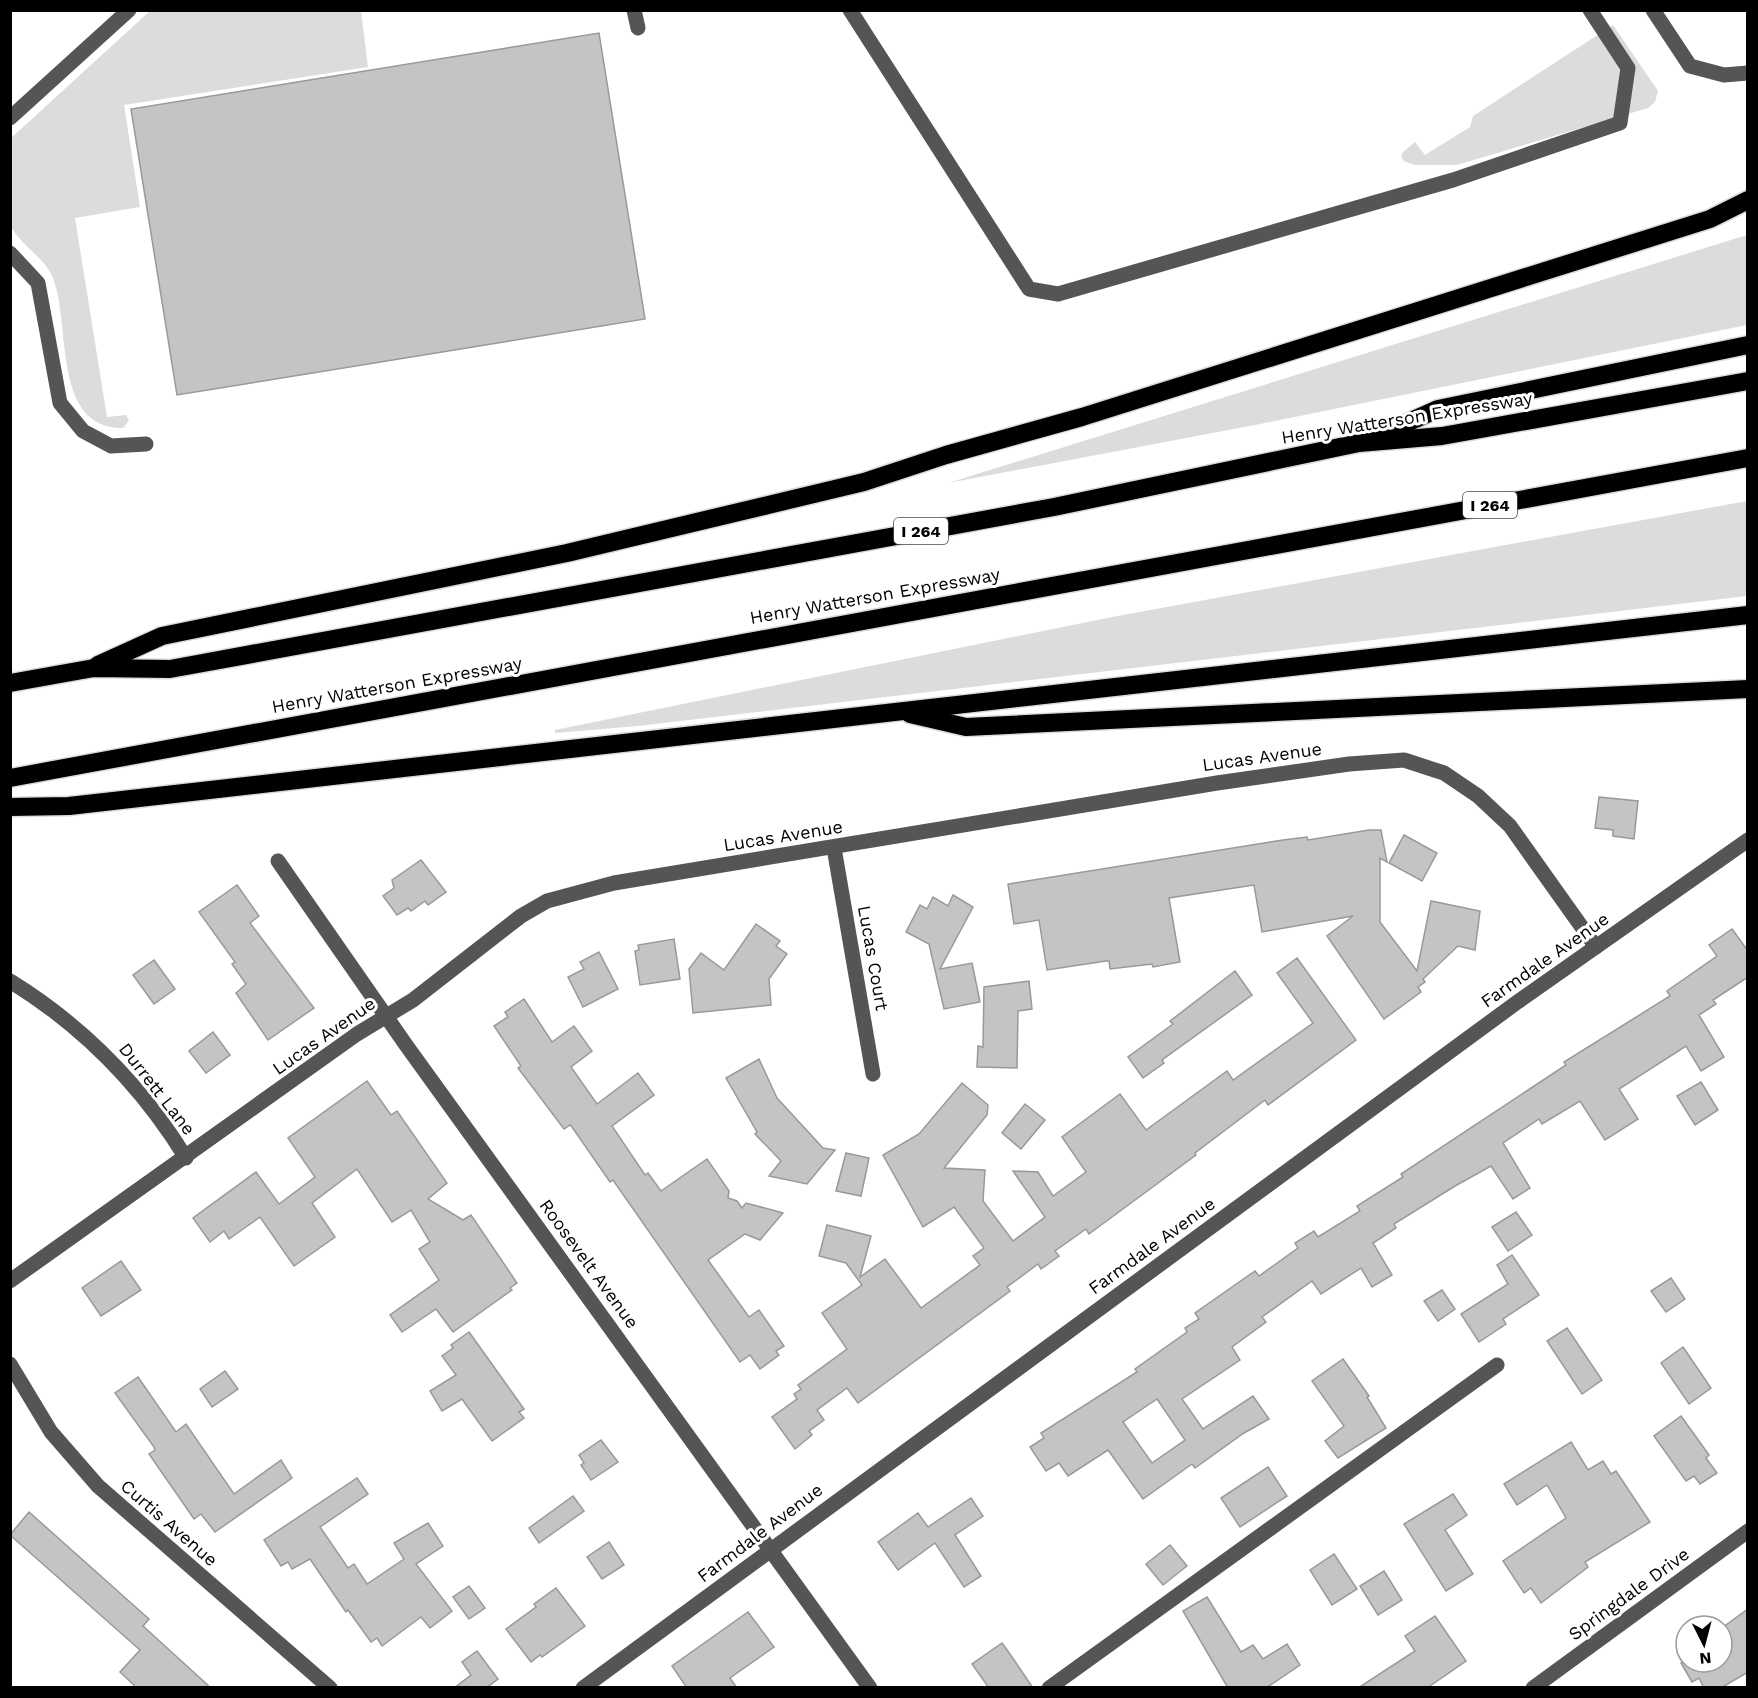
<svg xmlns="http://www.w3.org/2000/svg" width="1758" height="1698" viewBox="0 0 1758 1698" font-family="'Work Sans',sans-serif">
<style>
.green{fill:#dcdcdc}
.building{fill:#c4c4c4;stroke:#999;stroke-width:1.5;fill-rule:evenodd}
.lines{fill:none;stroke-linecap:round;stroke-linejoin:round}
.highway-casing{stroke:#dbdbdb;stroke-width:21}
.minor{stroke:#555;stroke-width:15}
.highway{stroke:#000;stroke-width:18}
.labels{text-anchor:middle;stroke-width:6;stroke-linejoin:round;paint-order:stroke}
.shield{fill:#fff;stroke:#4c4c4c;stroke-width:1.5}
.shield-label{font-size:16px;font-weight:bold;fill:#000}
.street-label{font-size:18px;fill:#000;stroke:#fff}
</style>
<rect width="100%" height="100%" fill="#fff"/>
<g class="green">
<path d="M150 11H361L368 67 124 105 140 207 75 218 107 417 126 415 129 421 123 428C50 429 72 320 52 276 43 256 20 245 11 226 8 218 10 152 11 138Z"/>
<polygon points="1613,25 1658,91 1655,102 1648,108 1457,165 1414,165 1404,161 1401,157 1403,152 1415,142 1425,155 1470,127 1473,116"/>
<polygon points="1747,235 1747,325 1260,424 948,483"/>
<polygon points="1747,501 1747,596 638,726 555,733 555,730 1112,617"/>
</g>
<g class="building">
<polygon points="599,33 645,319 177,395 131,109"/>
<polygon points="1599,797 1638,801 1634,839 1613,836 1613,830 1595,828"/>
<polygon points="1369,830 1381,830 1387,862 1380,858 1380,922 1417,971 1431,901 1480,911 1475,950 1458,946 1423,979 1425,982 1418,987 1421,992 1384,1019 1327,936 1353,916 1262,932 1254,885 1169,898 1180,962 1153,967 1152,964 1110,969 1109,961 1106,961 1047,970 1039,920 1014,924 1008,884 1283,840 1307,837 1308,840"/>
<polygon points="1404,835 1437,853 1422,881 1389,863"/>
<polygon points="421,860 446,892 428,905 425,901 411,911 408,908 397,915 383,896 394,888 392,880"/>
<polygon points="237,885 259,916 250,923 314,1008 268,1040 236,993 246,984 232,964 235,962 199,912"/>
<polygon points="953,895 973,907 940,969 972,963 980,1002 944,1009 929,944 906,932 920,905 927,909 933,897 948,906"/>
<polygon points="756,924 780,941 776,946 787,954 769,979 771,1005 693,1013 689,969 701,953 724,970"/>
<path d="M1732 929 1748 951V977L1713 1000 1716 1004 1699 1015 1724 1057 1701 1071 1686 1046 1619 1089 1638 1119 1605 1140 1580 1101 1542 1124 1539 1119 1503 1143 1530 1188 1513 1199 1491 1166 1455 1186 1394 1224 1396 1228 1373 1243 1392 1275 1372 1287 1361 1268 1321 1294 1312 1281 1262 1317 1266 1322 1232 1347 1240 1360 1182 1399 1203 1429 1253 1396 1269 1419 1244 1433 1195 1468 1192 1464 1143 1499 1108 1450 1068 1476 1059 1463 1046 1471 1030 1447 1044 1438 1041 1433 1137 1372 1135 1369 1187 1332 1185 1328 1199 1319 1195 1313 1255 1271 1259 1276 1298 1248 1295 1243 1314 1231 1318 1237 1360 1211 1357 1206 1403 1177 1401 1174 1566 1065 1564 1062 1670 996 1667 991 1717 956 1709 945ZM1157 1399 1185 1440 1152 1463 1123 1422Z"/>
<polygon points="674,939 680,979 640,985 635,951 639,950 638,945"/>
<polygon points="599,952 618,989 583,1007 568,977 584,969 580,962"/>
<polygon points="1297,958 1356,1040 1268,1105 1265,1100 1195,1153 1196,1155 1089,1234 1086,1229 1055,1251 1059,1256 1041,1269 1038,1264 1007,1287 1010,1291 858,1403 847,1388 817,1410 824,1420 809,1431 812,1435 795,1449 772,1417 797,1399 794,1394 801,1389 798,1385 847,1349 822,1313 862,1285 846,1263 819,1256 827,1225 871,1236 860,1277 885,1259 921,1308 980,1265 973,1256 984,1248 954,1207 923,1227 883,1155 919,1134 962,1083 988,1105 987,1115 944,1168 985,1170 983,1201 1013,1241 1045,1217 1013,1171 1038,1172 1053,1196 1086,1172 1062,1137 1120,1094 1146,1130 1227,1071 1233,1080 1313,1023 1277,973"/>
<polygon points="154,960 175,989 154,1004 133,975"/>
<polygon points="1235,971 1252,995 1162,1060 1164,1063 1143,1078 1128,1057 1173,1024 1170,1021"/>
<polygon points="1029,981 1032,1009 1018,1011 1017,1068 977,1067 978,1046 983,1047 984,987"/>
<polygon points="524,999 552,1042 574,1026 592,1051 571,1067 597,1104 638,1073 654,1095 612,1126 645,1175 648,1173 661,1191 707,1159 729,1191 728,1198 737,1201 742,1208 746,1203 783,1213 760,1240 745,1234 708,1260 749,1317 759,1310 784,1346 776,1351 779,1355 760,1369 750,1355 740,1362 613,1180 610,1182 572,1127 570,1125 564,1129 518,1068 521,1066 494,1026 508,1017 505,1012"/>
<polygon points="213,1032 230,1055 206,1073 189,1051"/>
<polygon points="759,1059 777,1098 823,1148 835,1150 807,1184 769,1176 781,1161 755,1134 757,1132 726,1078"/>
<polygon points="367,1081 391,1115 397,1111 447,1183 428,1199 463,1220 471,1215 517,1283 510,1288 512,1290 453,1332 436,1309 402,1332 390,1315 439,1280 419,1249 430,1242 411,1210 392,1222 357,1169 312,1203 335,1237 294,1266 260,1217 229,1239 224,1231 210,1242 193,1218 256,1172 279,1204 315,1177 288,1138"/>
<polygon points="1701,1082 1718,1110 1695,1125 1677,1096"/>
<polygon points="1025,1104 1045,1120 1021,1149 1002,1133"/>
<polygon points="846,1153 869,1158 861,1196 836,1191"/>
<polygon points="1516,1212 1532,1235 1508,1251 1492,1227"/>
<polygon points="1512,1255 1539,1295 1503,1319 1506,1324 1479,1342 1461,1314 1508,1284 1497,1265"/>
<polygon points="121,1261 141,1290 101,1316 82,1288"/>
<polygon points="1671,1278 1685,1299 1666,1312 1651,1291"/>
<polygon points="1442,1290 1455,1309 1438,1321 1424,1301"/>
<polygon points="1567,1328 1602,1380 1582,1394 1547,1341"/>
<polygon points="469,1332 524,1409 519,1412 524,1418 492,1441 462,1399 442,1411 430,1391 456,1375 442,1356 453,1348 451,1345"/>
<polygon points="1683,1347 1711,1388 1689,1404 1661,1363"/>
<polygon points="1343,1359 1369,1396 1367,1397 1386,1428 1338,1458 1325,1441 1344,1426 1312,1381"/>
<polygon points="225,1371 238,1389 212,1407 200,1389"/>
<polygon points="138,1377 176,1432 186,1424 234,1494 281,1460 292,1478 215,1532 201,1514 194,1519 149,1454 155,1450 154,1447 115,1393"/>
<polygon points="1681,1416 1709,1455 1706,1458 1717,1473 1700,1484 1694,1476 1686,1481 1654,1436"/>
<polygon points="601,1440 618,1462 591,1480 581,1465 584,1463 579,1455"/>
<polygon points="1571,1442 1588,1470 1603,1461 1611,1474 1616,1471 1650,1522 1585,1562 1588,1567 1541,1603 1531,1588 1524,1593 1503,1561 1566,1518 1547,1485 1517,1505 1504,1484"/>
<polygon points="1268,1467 1287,1496 1240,1527 1221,1498"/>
<polygon points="357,1478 368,1494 320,1527 348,1568 354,1564 367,1584 404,1559 394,1543 428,1523 443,1546 416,1564 452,1611 430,1628 421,1617 382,1646 377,1638 371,1642 348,1610 346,1612 310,1559 292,1569 288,1562 281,1566 264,1540"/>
<polygon points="1453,1494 1467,1515 1445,1530 1473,1574 1446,1591 1404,1524"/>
<polygon points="573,1496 584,1511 539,1543 529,1528"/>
<polygon points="971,1498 983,1516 955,1535 981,1576 964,1587 935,1543 898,1570 878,1542 918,1513 928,1527"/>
<polygon points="29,1512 149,1619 143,1626 211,1688 137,1688 120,1672 140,1650 10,1535"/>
<polygon points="609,1542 624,1565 602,1579 587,1557"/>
<polygon points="1170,1545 1187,1566 1163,1585 1146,1564"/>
<polygon points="1334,1554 1357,1589 1332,1605 1310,1570"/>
<polygon points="1384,1571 1402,1600 1378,1615 1360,1586"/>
<polygon points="469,1586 485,1608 469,1619 453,1597"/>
<polygon points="556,1588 585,1626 542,1657 540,1655 531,1662 506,1629 536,1607 534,1604"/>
<polygon points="1207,1597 1241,1652 1253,1645 1263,1659 1287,1644 1300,1665 1266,1688 1228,1688 1183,1611"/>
<polygon points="1748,1609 1748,1672 1721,1688 1704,1688 1699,1678 1692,1682 1681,1663 1686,1660 1686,1662 1722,1662 1722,1628"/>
<polygon points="748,1612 774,1647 730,1678 737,1688 687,1688 672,1666"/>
<polygon points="1435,1616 1466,1661 1427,1688 1358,1688 1415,1651 1405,1636"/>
<polygon points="1002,1643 1012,1657 1033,1688 989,1688 972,1664"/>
<polygon points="477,1651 498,1679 486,1688 454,1688 471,1675 462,1662"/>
</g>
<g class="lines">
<defs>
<g id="highway">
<polyline points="1375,437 1438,409 1748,345"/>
<polyline points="98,665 162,636 567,553 864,482 946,455 1082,417 1710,219 1748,200"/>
<polyline points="10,683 94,668 170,669 1054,507 1359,443 1442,436 1748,381"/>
<polyline points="910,714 966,727 1748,689"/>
<polyline points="10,778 1748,458"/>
<polyline points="10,807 69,806 1748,615"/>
</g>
</defs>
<use href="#highway" class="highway-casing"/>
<g class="minor">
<polyline points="634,10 638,28"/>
<polyline points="850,10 1029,289 1058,294 1453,180 1620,123 1628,68 1590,10"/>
<polyline points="1653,10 1690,66 1724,75 1748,73"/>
<polyline points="10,118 129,10"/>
<polyline points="10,253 38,283 60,403 83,431 111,446 146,444"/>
<polyline points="834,848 873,1074"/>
<polyline points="278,861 406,1045 870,1688"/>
<path d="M10 981C83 1026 141 1085 186 1158"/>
<polyline points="10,1281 357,1034 413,1000 521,916 547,901 614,883 1217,783 1349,764 1404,760 1444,773 1478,796 1510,826 1596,947"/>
<polyline points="10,1364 51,1432 98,1486 330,1688"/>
<polyline points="583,1688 1516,1003 1748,840"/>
<polyline points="1049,1688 1497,1365"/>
<polyline points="1533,1688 1748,1531"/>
</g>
<use href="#highway" class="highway"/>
</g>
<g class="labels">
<g class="shield">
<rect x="1463" y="492" width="54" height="26" rx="4.5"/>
<rect x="894" y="518" width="54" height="26" rx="4.5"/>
</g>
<g class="shield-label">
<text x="1490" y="511">I 264</text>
<text x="921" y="537">I 264</text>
</g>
<g class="street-label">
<text transform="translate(1407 418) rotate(-9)" y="6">Henry Watterson Expressway</text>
<text transform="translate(875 596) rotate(-10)" y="6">Henry Watterson Expressway</text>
<text transform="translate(397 685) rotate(-10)" y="6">Henry Watterson Expressway</text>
<text transform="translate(1262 757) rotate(-8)" y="6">Lucas Avenue</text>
<text transform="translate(783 836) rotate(-9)" y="6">Lucas Avenue</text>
<text transform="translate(873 958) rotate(80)" y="6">Lucas Court</text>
<text transform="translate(1545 960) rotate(-35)" y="6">Farmdale Avenue</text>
<text transform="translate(324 1036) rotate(-35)" y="6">Lucas Avenue</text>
<text transform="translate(157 1089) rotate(52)" y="6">Durrett Lane</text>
<text transform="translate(1152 1246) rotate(-36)" y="6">Farmdale Avenue</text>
<text transform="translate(589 1264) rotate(54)" y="6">Roosevelt Avenue</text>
<text transform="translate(169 1523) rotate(41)" y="6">Curtis Avenue</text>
<text transform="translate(760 1533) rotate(-37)" y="6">Farmdale Avenue</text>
<text transform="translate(1629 1594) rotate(-36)" y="6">Springdale Drive</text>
</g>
</g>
<rect width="1758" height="1698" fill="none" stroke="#000000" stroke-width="24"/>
<g transform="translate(1704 1644) rotate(174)"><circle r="28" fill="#ffffff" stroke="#999999" stroke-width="1.5"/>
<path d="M0-4.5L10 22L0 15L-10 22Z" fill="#000000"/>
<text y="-9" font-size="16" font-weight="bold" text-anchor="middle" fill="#000000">N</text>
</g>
</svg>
